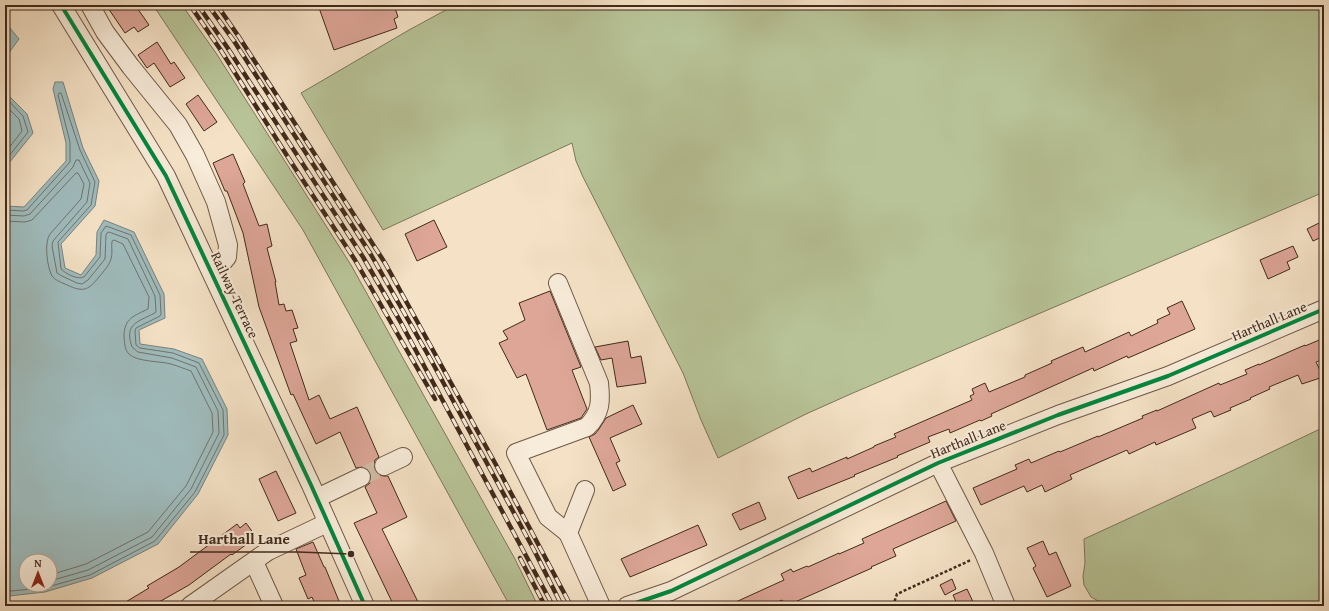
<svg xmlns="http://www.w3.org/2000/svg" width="1329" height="611" viewBox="0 0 1329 611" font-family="'Gentium Book Plus',serif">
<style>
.green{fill:#b8c498;stroke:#7c775a}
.water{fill:#9fbcbd;stroke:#79827d;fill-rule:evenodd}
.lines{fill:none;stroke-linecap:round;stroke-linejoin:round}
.shore{stroke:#70736c;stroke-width:1}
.building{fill:#dda697;stroke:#412a1c}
.minor-tunnel{stroke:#d1bda4;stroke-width:18;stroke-dasharray:18 9;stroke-linecap:butt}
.minor-casing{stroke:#6e5846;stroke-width:20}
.path{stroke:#412a1c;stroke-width:2.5;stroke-dasharray:3 2;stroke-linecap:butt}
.minor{stroke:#f8ecda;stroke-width:18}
.rail-casing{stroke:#412a1c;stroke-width:4.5}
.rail{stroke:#f8ecda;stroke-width:3;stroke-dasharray:9;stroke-linecap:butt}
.cycleway-casing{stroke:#f8ecda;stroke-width:6}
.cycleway{stroke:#00873e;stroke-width:4}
.labels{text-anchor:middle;stroke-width:4;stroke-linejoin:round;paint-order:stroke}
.street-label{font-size:14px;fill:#412a1c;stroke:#f8ecda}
.leader{fill:none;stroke:#412a1c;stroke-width:1.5}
.callout-dot{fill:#412a1c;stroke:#f8ecda;stroke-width:1.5}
.callout-label{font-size:15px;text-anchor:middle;font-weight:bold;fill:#412a1c;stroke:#f8ecda;stroke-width:4;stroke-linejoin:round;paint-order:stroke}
</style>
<rect width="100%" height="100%" fill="#f5e2c6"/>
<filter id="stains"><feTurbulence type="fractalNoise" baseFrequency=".005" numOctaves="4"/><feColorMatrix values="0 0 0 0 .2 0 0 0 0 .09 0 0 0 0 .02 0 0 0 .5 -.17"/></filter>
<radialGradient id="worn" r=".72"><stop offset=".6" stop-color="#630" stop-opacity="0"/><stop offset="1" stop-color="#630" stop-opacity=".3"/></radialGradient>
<g class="green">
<polygon points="153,5 182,5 216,53 351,265 515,559 538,606 510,606 303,230"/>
<polygon points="455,5 1324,5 1324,192 853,393 806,414 718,458 701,420 683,373 583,177 576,161 572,143 383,230 301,93 409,30"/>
<polygon points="1320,429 1324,441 1324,606 1128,606 1098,601 1091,597 1084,585 1083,576 1085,563 1084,539 1236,469"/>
</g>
<g class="water">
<polygon points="5,22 19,39 5,58"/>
<path d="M55 82H63L83 148 99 181 95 206 61 244 65 268 81 275 96 255 97 232 104 220 134 232 164 294 165 318 139 330 140 344 174 349 202 359 227 409 228 435 198 494 158 544 92 578 45 592 9 596 5 592V205L6 206 24 207 66 161V143L53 89ZM26 561H50V585H26Z"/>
<polygon points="5,92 27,114 33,133 5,168"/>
</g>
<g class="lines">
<g class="shore">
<polyline points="5,97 23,116 28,132 5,161"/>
<polyline points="5,105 19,119 22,131 5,153"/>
<path d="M5 210 23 211 27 210 70 162V142L58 95 59 93H61L80 150 95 182 91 205 58 242 61 269C66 274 78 280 84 277L100 257 101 233 106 226 131 235 160 295 161 314 160 316 136 328 135 331 136 345 140 348 173 353 199 363 223 410 224 435 195 492 155 541 90 575 44 588 11 591 5 589"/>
<path d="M5 215 24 216 30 214 73 167 76 160H79L90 183 87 202 53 241 52 246 57 273 62 276 77 283 82 284 88 280 105 259 106 235 107 233 109 232 128 239 155 296 156 311 155 313C137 322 124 324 132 347L138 352 172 358 196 367 218 411 219 433 191 489 152 537 88 570 50 581"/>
<path d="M5 221 25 222 32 220 76 173H78L84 184 81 199 50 234C44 242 47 267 52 276 55 280 60 282 65 284 82 292 87 292 99 277 103 272 109 266 111 259 113 253 111 247 112 241L114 240 123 244 149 297 148 309C134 316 124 318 124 337 125 343 124 349 129 354 137 362 160 361 171 364 178 366 185 369 191 371L212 413 213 432 186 486 148 532 86 564 50 575"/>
</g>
</g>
<g class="building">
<polygon points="106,5 135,5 149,25 138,32 134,27 125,33"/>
<polygon points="318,5 394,5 398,17 394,19 397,28 334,50"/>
<polygon points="157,42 171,64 174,62 185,78 170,87 154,63 147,68 138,55"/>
<polygon points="198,95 217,122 204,131 186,104"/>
<polygon points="233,154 245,182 243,184 259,226 267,224 272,246 267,248 276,282 275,282 279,305 284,304 286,311 292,310 298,328 293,329 297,341 290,343 309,400 319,395 330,419 357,407 379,457 375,460 374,466 374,470 378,475 384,476 388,476 407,517 382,529 420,606 394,606 354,523 377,513 365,487 370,483 371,477 370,472 367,468 362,467 356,468 340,432 316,444 293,394 291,395 259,307 243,233 227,191 225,191 213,163"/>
<polygon points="434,220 447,247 417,261 405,234"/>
<polygon points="1319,223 1324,232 1324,236 1313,241 1307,229"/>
<polygon points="1293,246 1298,257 1287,262 1290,269 1268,279 1260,260"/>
<polygon points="550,291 581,367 572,370 587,409 581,418 547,430 526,374 517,378 499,343 508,339 503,331 525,320 519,303"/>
<polygon points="1182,301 1195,329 1128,358 1127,356 1094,371 1093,368 991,414 992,416 981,421 980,420 950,433 949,429 928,437 930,442 897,456 898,457 854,475 855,476 798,499 788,477 810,468 812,472 847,457 847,459 874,447 874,446 896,437 894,434 972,400 970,396 974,394 972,389 985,383 989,392 1025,377 1025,375 1052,363 1051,361 1083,347 1085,352 1129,332 1131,336 1158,323 1157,320 1170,314 1167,308"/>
<polygon points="1324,338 1324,359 1316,362 1323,377 1302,384 1298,375 1269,387 1270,389 1250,398 1251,399 1230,408 1231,410 1214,417 1211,411 1192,419 1196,428 1156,445 1155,442 1129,454 1127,450 1070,475 1072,479 1045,492 1042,485 1027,492 1024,486 981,505 973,488 1017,469 1015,465 1029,459 1031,463 1059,451 1060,452 1098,436 1098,437 1143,418 1142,416 1157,410 1157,411 1219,383 1220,385 1247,374 1245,370 1259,364 1259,365 1305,345 1305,346"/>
<polygon points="628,341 631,358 641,356 646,383 617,387 612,358 601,360 595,347"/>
<polygon points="633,405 642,424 610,438 620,461 616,463 626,485 613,491 589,437 595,434 599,429 606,418"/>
<polygon points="276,471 296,513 278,521 259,479"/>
<polygon points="946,501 956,521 893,549 896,556 871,567 872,568 786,606 782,600 769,606 727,606 784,580 781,574 791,569 793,572 807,566 808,567 839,553 839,554 864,543 862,539"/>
<polygon points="759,502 766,519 740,530 732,514"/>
<polygon points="246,523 254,534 248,538 251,541 232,555 231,554 189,585 152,606 119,606 149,588 147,586 179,567 237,524 240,528"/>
<polygon points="698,525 707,545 630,577 621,559"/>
<polygon points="1043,541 1049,555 1056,552 1071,586 1047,597 1033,568 1036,566 1027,548"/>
<polygon points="313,542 324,567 325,567 341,606 316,606 312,597 308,599 299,578 306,575 296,549"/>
<polygon points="952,579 956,589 945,595 940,585"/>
<polygon points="967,589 975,606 958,606 953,595"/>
</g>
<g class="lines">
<polyline class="minor-tunnel" points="361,477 384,466"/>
<defs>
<g id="minor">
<polyline points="61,5 166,176 311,485 365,606"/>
<polyline points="90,5 105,32 131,67 178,125 195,155 216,202 228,245 227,257 222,263 210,268"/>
<path d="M558 283 599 383C601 401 601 413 587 427L516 453 548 517 568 533"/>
<polyline points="938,463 984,553 1006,606"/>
<polyline points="384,466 403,457"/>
<polyline points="585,490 568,533 601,606"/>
<polyline points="317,498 361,477"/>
<polyline points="254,562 274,606"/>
<polyline points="190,606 268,551 327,523"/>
<polyline points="627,606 671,591 938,463 1058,415 1168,376 1324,309"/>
</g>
</defs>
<use href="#minor" class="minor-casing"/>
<polyline class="path" points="893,606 897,594 971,560"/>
<use href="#minor" class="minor"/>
<defs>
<g id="rail">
<polyline points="190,5 220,49 291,162 355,260 435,399"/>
<polyline points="198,5 227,47 363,257 400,321 553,606"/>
<polyline points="208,5 234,41 370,253 431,360 534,550 562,606"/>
<polyline points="217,5 239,37 385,263 495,463 571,606"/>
<polyline points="520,558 545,606"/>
</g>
</defs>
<use href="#rail" class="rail-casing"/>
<use href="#rail" class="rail"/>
<defs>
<g id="cycleway">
<polyline points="61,5 166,176 311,485 365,606"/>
<polyline points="627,606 671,591 938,463 1058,415 1168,376 1324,309"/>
</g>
</defs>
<use href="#cycleway" class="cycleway-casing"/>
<use href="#cycleway" class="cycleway"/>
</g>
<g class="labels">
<g class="street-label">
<text transform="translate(235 295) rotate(65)" y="5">Railway Terrace</text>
<text transform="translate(1269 321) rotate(-23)" y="5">Harthall Lane</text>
<text transform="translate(968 439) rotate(-22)" y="5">Harthall Lane</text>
</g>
</g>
<path class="leader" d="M351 554L298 552H190"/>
<circle class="callout-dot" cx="351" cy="554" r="4"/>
<g class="callout-label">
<text x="244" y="544">Harthall Lane</text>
</g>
<rect width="1329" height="611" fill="none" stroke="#f5e2c6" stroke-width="20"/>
<rect x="6" y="6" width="1317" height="599" fill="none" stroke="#412a1c" stroke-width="2"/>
<rect x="10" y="10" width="1309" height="591" fill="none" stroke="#412a1c"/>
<g transform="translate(38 573)"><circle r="19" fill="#f8ecda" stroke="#af9e8e"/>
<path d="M0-3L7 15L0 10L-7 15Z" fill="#8f2418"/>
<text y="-6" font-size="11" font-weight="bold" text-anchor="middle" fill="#412a1c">N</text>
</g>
<rect width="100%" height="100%" filter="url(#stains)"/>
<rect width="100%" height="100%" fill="url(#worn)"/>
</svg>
